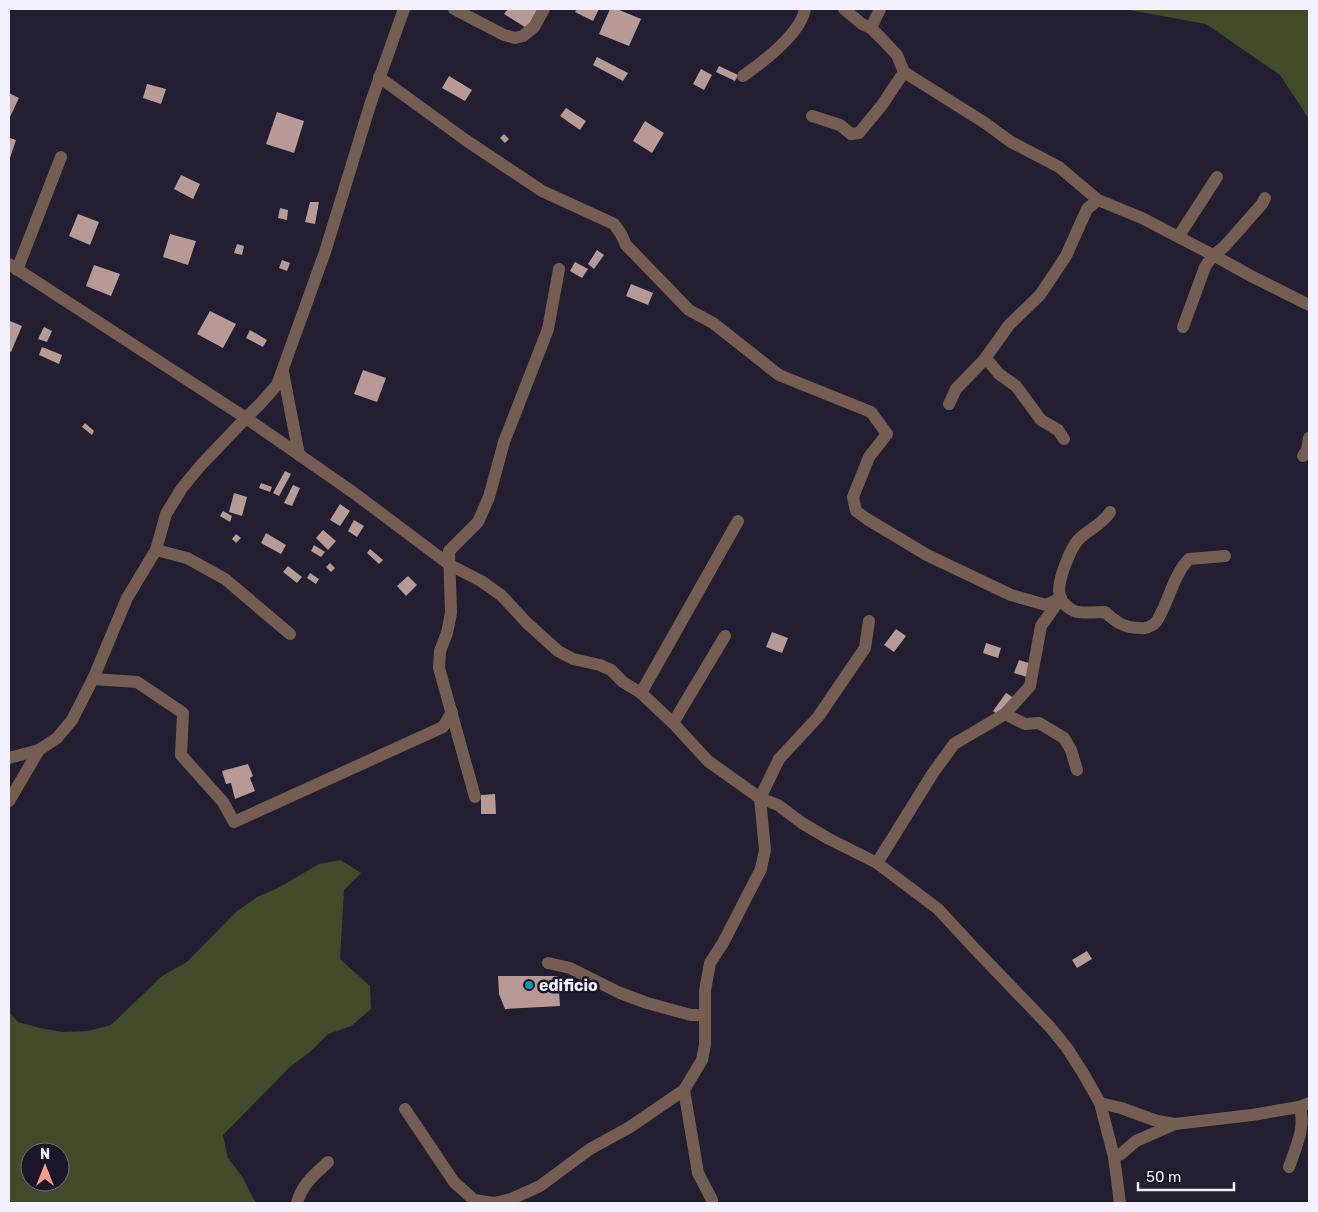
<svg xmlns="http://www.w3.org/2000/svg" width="1318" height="1212" viewBox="0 0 1318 1212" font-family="Rubik,sans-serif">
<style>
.green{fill:#424b29;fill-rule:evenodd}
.building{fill:#b79a96}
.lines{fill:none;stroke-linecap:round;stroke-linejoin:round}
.minor{stroke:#755e51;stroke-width:12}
.culture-dot{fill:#0f9aa8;stroke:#1a1527;stroke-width:2}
.labels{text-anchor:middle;stroke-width:5;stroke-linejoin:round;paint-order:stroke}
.poi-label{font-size:16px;font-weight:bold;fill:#f3f1fe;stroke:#1a1527;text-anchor:start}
</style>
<rect width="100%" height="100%" fill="#231e31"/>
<g class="green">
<polygon points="1124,9 1309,9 1309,119 1280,75 1206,24"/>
<path d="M341 860 361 873 344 890 340 959 370 986 371 1009 351 1026 328 1034 310 1052 290 1067 223 1135 228 1158 243 1178 253 1198 257 1203H9V1012L18 1022 40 1028 63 1032 88 1031 111 1025 162 976 187 962 236 912 257 897 278 888 319 864ZM30 1152H60V1182H30Z"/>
</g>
<g class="building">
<polygon points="508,9 535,9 540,12 528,29 504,14"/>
<polygon points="577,9 599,9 593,21 575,12"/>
<polygon points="610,9 617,9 641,19 629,46 599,34"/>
<polygon points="597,57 628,73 623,81 593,65"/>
<polygon points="719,66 738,75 735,81 716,72"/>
<polygon points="701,69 712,75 704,90 693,84"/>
<polygon points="449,76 472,90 465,101 442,88"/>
<polygon points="147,84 166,89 161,104 143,98"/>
<polygon points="9,93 19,98 9,119"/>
<polygon points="566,108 586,121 580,130 560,116"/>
<polygon points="277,112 304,121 294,153 266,144"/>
<polygon points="645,121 664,133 652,153 633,141"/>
<polygon points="504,134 509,139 505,143 500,138"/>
<polygon points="10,138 16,140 9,161 9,142"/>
<polygon points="181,175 200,184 193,199 174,189"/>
<polygon points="310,202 319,202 315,224 305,222"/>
<polygon points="280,208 288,210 287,220 278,218"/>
<polygon points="78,214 99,222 90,245 69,236"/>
<polygon points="170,234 196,241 188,265 163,257"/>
<polygon points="237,244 244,246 242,255 234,253"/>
<polygon points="597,250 604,255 594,269 588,264"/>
<polygon points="282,260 290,263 287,271 279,268"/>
<polygon points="575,262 588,269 582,278 570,271"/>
<polygon points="94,265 120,274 111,296 86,286"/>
<polygon points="631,284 653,293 648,305 626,296"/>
<polygon points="210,311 236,324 223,348 197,334"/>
<polygon points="10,321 22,326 11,352 9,351"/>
<polygon points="44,327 52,331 47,342 38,339"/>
<polygon points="250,330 267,340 263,347 246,338"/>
<polygon points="42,347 62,355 59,364 39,355"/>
<polygon points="363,370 386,378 377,402 354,394"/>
<polygon points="85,423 94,431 92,435 82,427"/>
<polygon points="285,471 291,474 279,496 273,493"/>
<polygon points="261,483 272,487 270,492 259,488"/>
<polygon points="293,485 300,488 292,506 284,503"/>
<polygon points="234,493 247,497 242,516 229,512"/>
<polygon points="340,504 350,511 340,526 330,520"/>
<polygon points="223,511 232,516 230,522 220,516"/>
<polygon points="354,520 364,526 357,537 348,531"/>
<polygon points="323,530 336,541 328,550 316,538"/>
<polygon points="266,533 286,545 281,554 261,543"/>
<polygon points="236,534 241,538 236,543 232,539"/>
<polygon points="314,545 325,552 321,557 311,551"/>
<polygon points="370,549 383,560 379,564 367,553"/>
<polygon points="330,563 335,568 331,572 326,567"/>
<polygon points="288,566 302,577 297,583 283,572"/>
<polygon points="310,573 319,579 316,584 307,578"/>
<polygon points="408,576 417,585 406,596 397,586"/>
<polygon points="896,629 906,636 894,652 884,645"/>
<polygon points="772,632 788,638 782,653 766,647"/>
<polygon points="986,643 1001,648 998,658 983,653"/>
<polygon points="1019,660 1032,664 1027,677 1014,673"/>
<polygon points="1006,693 1014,698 1001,717 993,711"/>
<polygon points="248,764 253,776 250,778 255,791 235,799 231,783 226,784 222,771"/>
<polygon points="495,794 496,814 481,814 481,795"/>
<polygon points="1087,951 1092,959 1077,968 1072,960"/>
<polygon points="498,976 558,976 560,1006 505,1009 499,994"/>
</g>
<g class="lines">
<g class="minor">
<polyline points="454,9 504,35 515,38 523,36 534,27 544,9"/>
<polyline points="844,9 862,24 871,28 881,38 897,55 904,72 985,123 1011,142 1059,167 1098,200 1142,218 1213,255 1251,276 1309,305"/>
<polyline points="871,28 880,9"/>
<path d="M743 76C763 62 801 33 805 9"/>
<polyline points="379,77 467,141 542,191 614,224 621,234 626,245 689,310 713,323 779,375 871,412 887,434 869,457 853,497 856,511 867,519 927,555 1011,595 1046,605 1061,598"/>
<polyline points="812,116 840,125 851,134 859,133 882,105 904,72"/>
<polyline points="1180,237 1182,231 1217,177"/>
<polyline points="9,264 246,418 354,493 450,565 481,581 501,595 527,623 558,651 573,659 600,665 611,670 623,682 641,693 673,723 708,761 760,798 778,805 802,823 829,839 877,863 938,909 975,949 1050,1027 1067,1048 1083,1073 1100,1103 1114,1157 1120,1203"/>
<polyline points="17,270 61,157"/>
<polyline points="1183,327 1205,267 1213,255 1224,247 1262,204 1265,198"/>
<polyline points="984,360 990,363 999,374 1016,386 1041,420 1058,430 1064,439"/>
<polyline points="283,372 299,455"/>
<polyline points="949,404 956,389 984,360 1009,325 1040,295 1066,256 1087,209 1098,200"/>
<polyline points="1303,456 1307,450 1309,438"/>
<path d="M1110 512C1103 524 1088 530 1078 540 1071 548 1068 558 1064 568 1058 585 1054 601 1074 611 1081 614 1097 612 1105 612 1116 622 1124 628 1140 628 1144 629 1150 627 1154 624 1159 620 1161 612 1164 607 1171 591 1177 571 1189 559L1225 556"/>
<polyline points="156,550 187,558 225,579 290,634"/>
<polyline points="93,679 137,682 183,713 181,755 223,802 234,822 443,727 452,712"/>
<polyline points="641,693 738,521"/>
<polyline points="1005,714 1025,724 1039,723 1064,738 1071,750 1077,770"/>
<polyline points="673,723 725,636"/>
<polyline points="9,758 39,750 57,738 72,720 93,679 127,598 156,550 166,514 182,488 201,465 246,418 260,404 277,385 325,252 371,102 404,9"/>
<polyline points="475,797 439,668 440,651 447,633 451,613 449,551 478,522 489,497 504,442 548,329 559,269"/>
<polyline points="9,801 39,750"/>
<polyline points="877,863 933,773 954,744 1005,714 1030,686 1041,626 1061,598"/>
<polyline points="548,963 570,968 620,993 647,1003 691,1015 705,1015"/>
<polyline points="684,1090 698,1173 712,1200 712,1203"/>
<polyline points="1100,1103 1121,1108 1157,1121 1175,1124 1252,1115 1299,1107 1309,1103"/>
<polyline points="405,1109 454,1182 474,1200 494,1203 511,1199 540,1186 590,1149 630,1127 684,1090 702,1060 705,1045 705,991 710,963 723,943 761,869 765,850 760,798 779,759 818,717 865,648 869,621"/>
<polyline points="1114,1157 1121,1154 1136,1141 1175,1124"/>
<path d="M1289 1167C1295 1150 1307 1124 1299 1107"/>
<path d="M297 1203C302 1184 314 1175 328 1162"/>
</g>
</g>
<circle class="culture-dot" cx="529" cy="985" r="5"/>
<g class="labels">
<g class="poi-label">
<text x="539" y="991">edificio</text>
</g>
</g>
<rect width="1318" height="1212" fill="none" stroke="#f3f1fe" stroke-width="20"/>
<g transform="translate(45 1167)"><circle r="24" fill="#1a1527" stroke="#716d7d"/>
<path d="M0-4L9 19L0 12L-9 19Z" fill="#f59d8e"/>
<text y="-8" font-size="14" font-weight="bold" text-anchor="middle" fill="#f3f1fe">N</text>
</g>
<path d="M1138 1182v8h96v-8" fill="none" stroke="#f3f1fe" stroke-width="2.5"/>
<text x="1146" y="1182" font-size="15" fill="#f3f1fe" stroke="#1a1527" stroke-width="4" paint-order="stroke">50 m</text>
</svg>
